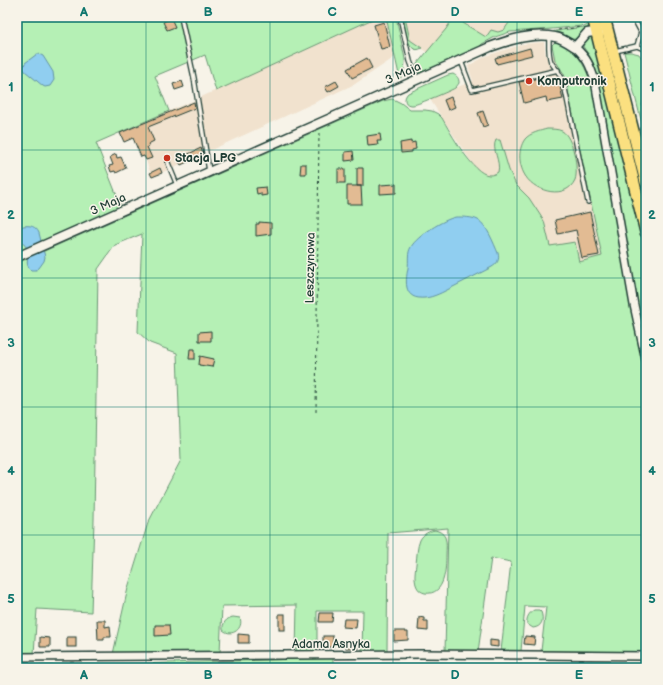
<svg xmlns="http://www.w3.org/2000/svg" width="663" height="685" viewBox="0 0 663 685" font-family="'Balsamiq Sans',sans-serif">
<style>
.built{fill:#f1e2ce}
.green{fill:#b5f0b5;stroke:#6a9674}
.water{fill:#90cef0;stroke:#6394a5}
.building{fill:#e2bb93;stroke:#1f3d34}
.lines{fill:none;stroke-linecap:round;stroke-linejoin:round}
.service-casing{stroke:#1f3d34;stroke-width:6}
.minor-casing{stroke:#1f3d34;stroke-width:10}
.tertiary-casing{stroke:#1f3d34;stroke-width:11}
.trunk-casing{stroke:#1f3d34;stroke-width:14}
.path{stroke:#1f3d34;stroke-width:1;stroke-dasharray:3 3;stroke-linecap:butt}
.service{stroke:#f7f3e8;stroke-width:3.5}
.minor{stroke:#f7f3e8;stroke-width:7}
.tertiary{stroke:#f7f3e8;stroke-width:8}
.trunk{stroke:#fbe080;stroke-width:11}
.grid{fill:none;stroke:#0f766e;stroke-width:1;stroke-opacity:0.55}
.poi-dot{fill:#c8321e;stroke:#f7f3e8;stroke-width:1.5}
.labels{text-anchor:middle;stroke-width:3;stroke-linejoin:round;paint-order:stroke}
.street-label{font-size:12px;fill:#1f3d34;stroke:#f7f3e8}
.poi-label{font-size:12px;font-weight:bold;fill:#1f3d34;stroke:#f7f3e8;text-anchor:start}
.neatline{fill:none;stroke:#0f766e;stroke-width:1.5}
.grid-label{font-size:13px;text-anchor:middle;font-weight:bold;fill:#0f766e}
</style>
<rect width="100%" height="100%" fill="#f7f3e8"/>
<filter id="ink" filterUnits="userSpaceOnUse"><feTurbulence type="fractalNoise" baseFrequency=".025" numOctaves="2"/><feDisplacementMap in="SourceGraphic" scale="8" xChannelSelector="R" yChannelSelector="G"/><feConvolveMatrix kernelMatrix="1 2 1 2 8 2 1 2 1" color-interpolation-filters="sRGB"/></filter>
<g filter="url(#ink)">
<g class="built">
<polygon points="377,17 386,17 395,57 355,84 209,151 199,98"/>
<polygon points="405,17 583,17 507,31 437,60 410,40"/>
<polygon points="544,42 546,57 562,52 614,267 530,252 491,192 429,98 473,81 468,66 486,56 523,44"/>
<polygon points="195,100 204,153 152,177 133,126"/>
</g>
<g class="green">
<polygon points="17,17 377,17 216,91 205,55 155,76 169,111 96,143 121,206 17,252"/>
<path d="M386 17H396L405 59C405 67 404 72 400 79Z"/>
<path d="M403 17H405L410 40 422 48C407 57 405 26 403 17Z"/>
<path d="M454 17H466L463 23 486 37 491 30 498 32 504 30 513 17H527L533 21H537L541 17H587V21L582 26 552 29 510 32 495 37 482 44 477 49 420 73C416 71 415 68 417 64L446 29Z"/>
<path d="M589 20 590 23C587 30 580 41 571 39 568 39 565 36 562 34 559 33 556 33 553 32L555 31 584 27 587 25Z"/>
<path d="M591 36 594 37 646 245V346L637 306 599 82C597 73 595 65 590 57 588 52 583 49 582 43L584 39Z"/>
<path d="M555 42C574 40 586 70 592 84L634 324 646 376V652L541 651 546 607 525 606 521 651H501L511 562 491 558 478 652H445L448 528 388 533 387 651H362L363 611H317V651L296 652 297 605 222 606 220 653 113 654 128 588 148 523 181 460 177 353 150 343 138 332 142 234 115 245 98 269 94 520 91 612 37 609 34 654H17V263L383 101 392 99 395 100 401 103 410 110H425L432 111 438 114 442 118C450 132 473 174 489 175 493 175 495 174 498 172 501 161 491 149 496 140H500L509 170 516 185 529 198 544 221 550 246 575 242 579 262 602 256 567 86 564 74 555 60 552 45Z"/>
<polygon points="624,52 631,52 639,54 646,65 646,88 642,105 646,120 646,140"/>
<path d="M453 74C457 76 459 78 459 83 457 86 457 86 455 88 450 91 419 104 413 105 404 106 403 98 408 93L448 75Z"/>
<path d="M547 129C552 129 558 129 562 131 573 137 579 169 575 180 566 200 536 192 526 177 519 167 517 150 525 139 530 133 540 131 547 129Z"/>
<path d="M435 530C439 531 443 533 445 537 447 542 446 549 446 555 446 568 445 596 425 593 412 590 415 573 416 564 417 556 417 547 420 540 423 534 429 531 435 530Z"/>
<path d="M534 610H539L541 612C544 620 542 627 533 628L527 624C526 618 529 613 534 610Z"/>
<path d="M233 617 240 618C244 628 232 638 223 630 222 623 227 618 233 617Z"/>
<polygon points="333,658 333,668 17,668 17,666 100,665"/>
</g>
<g class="water">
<polygon points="37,54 39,54 43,56 53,72 54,80 50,86 45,87 43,86 25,71 23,68 25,63"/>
<path d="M456 217C463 217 472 217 478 220 487 225 494 244 498 253 500 260 497 264 492 267 478 274 465 281 451 288 443 292 434 297 425 298 404 300 405 283 408 268 409 261 407 253 411 247 417 236 444 219 456 217Z"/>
<path d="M23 226C30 225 36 226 39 233L45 257 44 261 39 268 36 270H31C23 263 31 257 27 248 25 244 20 242 17 238V230Z"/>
</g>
<g class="building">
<polygon points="171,18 175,27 167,30 163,22"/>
<polygon points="384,22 390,47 381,49 374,25"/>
<polygon points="530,48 532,55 497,64 495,58"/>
<polygon points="367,58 372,68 352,78 347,69"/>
<polygon points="539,78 540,82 558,78 563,99 547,102 546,97 524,103 519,82"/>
<polygon points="182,81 184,87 175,90 173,84"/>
<polygon points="336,81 339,86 328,92 325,87"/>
<polygon points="451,97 455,107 448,110 444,100"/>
<polygon points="194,102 195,108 148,127 154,141 148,144 149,146 147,147 152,158 146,160 144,156 141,157 133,138 124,142 120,133"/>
<polygon points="483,111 488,125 483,127 478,113"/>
<polygon points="380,134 381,141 377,141 378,145 368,146 367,136"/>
<polygon points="411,141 411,143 415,142 416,149 412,150 412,152 401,153 400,143"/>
<polygon points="201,148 203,155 181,165 178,159"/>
<polygon points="353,151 354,160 345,161 345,152"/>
<polygon points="116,154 117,158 121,157 126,168 116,173 115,171 111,172 109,166 113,165 110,157"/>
<polygon points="301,164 306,164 306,174 300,174"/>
<polygon points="160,168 162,173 152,177 150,173"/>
<polygon points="357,168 363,168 363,186 361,186 362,204 347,204 347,186 361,186 357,186"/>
<rect x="338" y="169" width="7" height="14"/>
<polygon points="396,184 396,193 380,194 380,185"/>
<polygon points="266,187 267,195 261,196 261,193 257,194 256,188"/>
<polygon points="590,212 599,255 582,258 576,230 558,234 555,220"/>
<polygon points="259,222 271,223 271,234 256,236 256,224 259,224"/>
<polygon points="211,331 211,341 199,341 199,332"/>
<polygon points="190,349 195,349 195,359 189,359"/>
<polygon points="200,356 214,359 212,367 199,365"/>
<polygon points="320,613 333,613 332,622 319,622"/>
<rect x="279" y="614" width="6" height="16"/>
<polygon points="419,617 424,618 424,621 428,621 428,631 418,630"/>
<polygon points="344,619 357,619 356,628 343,627"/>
<polygon points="97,620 105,620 105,627 110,626 111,637 104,637 104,640 98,640"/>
<polygon points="155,625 169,625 170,635 155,636"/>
<polygon points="394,631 405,631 405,632 408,632 408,640 394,641"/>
<polygon points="238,634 249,635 249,643 238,643"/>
<rect x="323" y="636" width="10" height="11"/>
<polygon points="525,636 535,637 534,645 524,644"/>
<polygon points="40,637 50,638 50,647 40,647"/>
<rect x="67" y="637" width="9" height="10"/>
<polygon points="490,640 498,641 498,647 490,646"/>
<rect x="346" y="643" width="12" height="5"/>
</g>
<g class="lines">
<defs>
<g id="service">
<polyline points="181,17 194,78 209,171"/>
<polyline points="400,17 410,61 417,79"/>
<polyline points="633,17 641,32 637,46"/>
<path d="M549 36C549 44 548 54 551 62 556 70 561 73 564 84L588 202"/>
<polyline points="615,51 637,46 646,50"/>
<polyline points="461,61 472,90 558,70"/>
<polyline points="168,163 177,185"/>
</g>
<g id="minor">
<path d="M575 47C587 58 590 65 595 81L634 305 646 360"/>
<polyline points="17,657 421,654 646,656"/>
</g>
<path id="tertiary" d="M17 257 331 118 490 47C509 40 534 32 555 37 562 38 569 43 575 47L587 33 601 31"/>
<g id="trunk">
<polyline points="593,17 646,232"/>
<polyline points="604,17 646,182"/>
</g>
</defs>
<use href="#service" class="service-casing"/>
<use href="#minor" class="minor-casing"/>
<use href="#tertiary" class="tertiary-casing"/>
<use href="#trunk" class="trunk-casing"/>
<g class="path">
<polyline points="558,30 582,27"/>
<polyline points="316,412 319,132"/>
</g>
<use href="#service" class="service"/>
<use href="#minor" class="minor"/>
<use href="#tertiary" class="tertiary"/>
<use href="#trunk" class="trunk"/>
</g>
</g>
<path class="grid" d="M146 17V668M270 17V668M393 17V668M517 17V668M17 150H646M17 278H646M17 407H646M17 535H646"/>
<g class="poi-dot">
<circle cx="529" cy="81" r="4"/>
<circle cx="167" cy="158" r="4"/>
</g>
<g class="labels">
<g class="street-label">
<text transform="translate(403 73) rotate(-24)" y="4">3 Maja</text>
<text transform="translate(108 204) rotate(-24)" y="4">3 Maja</text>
<text transform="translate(310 268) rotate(-89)" y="4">Leszczynowa</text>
<text x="331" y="648">Adama Asnyka</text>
</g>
<g class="poi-label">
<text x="537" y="85">Komputronik</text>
<text x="175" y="162">Stacja LPG</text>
</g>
</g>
<rect width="663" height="685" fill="none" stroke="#f7f3e8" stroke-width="44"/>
<rect x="22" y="22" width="619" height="641" class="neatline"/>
<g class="grid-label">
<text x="84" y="16">A</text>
<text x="208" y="16">B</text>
<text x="332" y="16">C</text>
<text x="455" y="16">D</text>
<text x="579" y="16">E</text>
<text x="11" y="91">1</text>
<text x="652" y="91">1</text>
<text x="11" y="219">2</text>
<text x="652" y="219">2</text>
<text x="11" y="347">3</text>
<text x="652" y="347">3</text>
<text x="11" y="475">4</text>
<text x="652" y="475">4</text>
<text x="11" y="603">5</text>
<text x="652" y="603">5</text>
<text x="84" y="679">A</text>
<text x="208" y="679">B</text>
<text x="332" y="679">C</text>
<text x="455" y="679">D</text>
<text x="579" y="679">E</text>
</g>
</svg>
